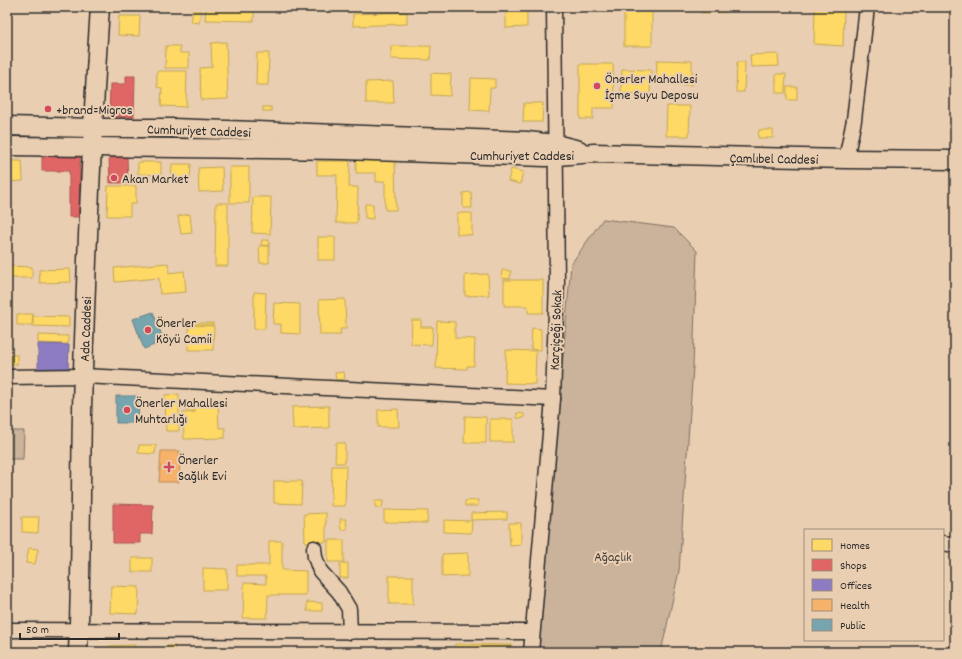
<svg xmlns="http://www.w3.org/2000/svg" width="962" height="659" viewBox="0 0 962 659" font-family="Dekko,sans-serif">
<style>
.green{fill:#cbb39b;stroke:#7b6f63}
.homes{fill:#ffd966;stroke:#bfa554}
.shops{fill:#e06666;stroke:#aa5454}
.offices{fill:#8e7cc3;stroke:#706495}
.health{fill:#f6b26b;stroke:#b98a58}
.public{fill:#76a5af;stroke:#608087}
.lines{fill:none;stroke-linecap:round;stroke-linejoin:round}
.minor-casing{stroke:#2b2b2b;stroke-width:17}
.major-casing{stroke:#2b2b2b;stroke-width:21}
.minor{stroke:#eaceb1;stroke-width:14}
.major{stroke:#eaceb1;stroke-width:18}
.poi-dot{fill:#d1495b;stroke:#eaceb1;stroke-width:1.5}
.labels{text-anchor:middle;stroke-width:4;stroke-linejoin:round;paint-order:stroke}
.poi-label{font-size:14px;fill:#2b2b2b;stroke:#eaceb1;text-anchor:start}
.street-label{font-size:14px;fill:#2b2b2b;stroke:#eaceb1}
.park-label{font-size:14px;fill:#433f3c;stroke:#eaceb1}
</style>
<rect width="100%" height="100%" fill="#eaceb1"/>
<filter id="ink" filterUnits="userSpaceOnUse"><feTurbulence type="fractalNoise" baseFrequency=".025" numOctaves="2"/><feDisplacementMap in="SourceGraphic" scale="8" xChannelSelector="R" yChannelSelector="G"/><feConvolveMatrix kernelMatrix="1 2 1 2 8 2 1 2 1" color-interpolation-filters="sRGB"/></filter>
<g filter="url(#ink)">
<g class="green">
<polygon points="603,219 674,228 697,251 693,367 679,571 661,652 537,652 571,264"/>
<polygon points="7,431 24,431 23,459 7,459"/>
</g>
<g class="homes">
<polygon points="206,7 254,7 254,21 205,20"/>
<polygon points="527,7 527,27 506,28 506,8"/>
<rect x="624" y="7" width="28" height="39"/>
<polygon points="701,7 726,7 726,12 701,13"/>
<polygon points="815,7 844,7 843,46 814,44"/>
<polygon points="193,9 201,10 199,23 191,22"/>
<polygon points="407,12 407,24 353,26 353,14"/>
<polygon points="119,16 140,16 139,36 118,35"/>
<polygon points="226,42 228,99 201,100 200,68 212,67 211,43"/>
<polygon points="166,46 180,46 180,53 189,53 189,68 165,68"/>
<polygon points="391,46 431,46 430,60 391,59"/>
<polygon points="257,53 269,53 268,85 256,85"/>
<polygon points="778,54 779,66 751,67 750,55"/>
<polygon points="657,60 692,61 692,85 656,84"/>
<polygon points="737,62 745,62 744,92 736,92"/>
<polygon points="580,64 613,64 614,108 593,108 593,119 580,119"/>
<polygon points="622,69 651,70 650,94 621,93"/>
<polygon points="157,71 187,71 186,107 161,106 162,88 157,87"/>
<polygon points="431,73 451,74 450,96 431,95"/>
<polygon points="776,74 786,74 785,93 776,93"/>
<polygon points="471,78 495,79 495,88 490,88 489,111 470,110"/>
<polygon points="393,81 394,103 366,103 366,82"/>
<rect x="787" y="87" width="10" height="13"/>
<polygon points="524,103 543,103 542,122 523,122"/>
<polygon points="667,106 690,106 689,136 666,136"/>
<rect x="263" y="107" width="8" height="4"/>
<polygon points="759,130 773,130 773,138 758,138"/>
<polygon points="356,160 395,160 396,210 385,210 385,181 376,182 376,173 356,173"/>
<polygon points="7,161 22,161 23,181 7,182"/>
<polygon points="317,161 350,161 349,187 358,187 357,223 336,223 337,175 317,175"/>
<polygon points="138,162 161,162 161,175 138,174"/>
<polygon points="172,164 191,164 190,181 171,181"/>
<polygon points="222,167 223,191 199,192 198,168"/>
<rect x="230" y="167" width="19" height="36"/>
<polygon points="511,169 523,172 520,184 508,181"/>
<polygon points="108,186 136,186 136,204 130,204 130,216 107,216"/>
<polygon points="471,192 472,208 463,208 463,193"/>
<polygon points="253,197 271,197 270,234 252,233"/>
<polygon points="216,203 228,203 228,266 215,266"/>
<polygon points="365,204 373,204 373,219 365,218"/>
<polygon points="457,213 472,213 472,235 457,234"/>
<polygon points="190,214 192,233 181,234 178,216"/>
<rect x="318" y="237" width="17" height="23"/>
<polygon points="262,240 269,240 269,246 261,245"/>
<polygon points="259,246 269,246 269,263 260,263"/>
<polygon points="168,263 169,273 184,271 186,292 160,294 159,278 115,282 114,268"/>
<polygon points="7,266 32,267 32,278 7,278"/>
<polygon points="70,269 71,282 40,283 39,270"/>
<polygon points="502,270 511,271 510,279 501,278"/>
<polygon points="488,274 489,295 465,296 465,275"/>
<polygon points="504,280 543,280 543,313 528,313 528,306 504,306"/>
<polygon points="254,292 266,293 265,329 254,329"/>
<polygon points="345,299 346,329 340,329 341,335 320,335 319,300"/>
<polygon points="274,303 300,304 300,334 281,333 281,324 273,324"/>
<polygon points="17,314 33,314 32,325 17,325"/>
<polygon points="33,316 69,317 69,327 33,326"/>
<polygon points="412,320 421,320 421,327 433,327 432,345 411,344"/>
<polygon points="437,321 455,322 455,338 475,339 474,366 467,366 467,369 436,368"/>
<rect x="192" y="323" width="21" height="2"/>
<polygon points="189,325 214,326 213,350 188,350"/>
<polygon points="532,328 541,329 541,350 531,349"/>
<polygon points="38,335 68,336 68,344 38,343"/>
<polygon points="506,350 536,351 535,384 505,383"/>
<rect x="7" y="355" width="10" height="9"/>
<polygon points="344,372 345,379 336,380 335,373"/>
<polygon points="179,394 179,431 166,431 165,395"/>
<polygon points="195,403 218,403 219,428 225,428 225,438 184,439 183,413 195,412"/>
<polygon points="186,406 194,407 194,412 185,410"/>
<polygon points="329,406 329,428 293,429 292,407"/>
<polygon points="398,409 399,427 378,427 378,410"/>
<polygon points="517,413 524,414 524,418 517,418"/>
<polygon points="465,416 486,417 486,443 464,443"/>
<rect x="490" y="419" width="23" height="23"/>
<polygon points="336,443 345,443 345,463 335,463"/>
<polygon points="139,445 156,445 155,454 138,453"/>
<polygon points="332,466 346,466 345,506 331,506"/>
<polygon points="274,481 302,481 301,504 274,503"/>
<polygon points="478,500 478,506 465,506 465,501"/>
<polygon points="375,501 383,501 382,508 375,507"/>
<polygon points="384,510 428,511 427,523 384,522"/>
<polygon points="507,512 507,519 471,520 471,513"/>
<polygon points="326,513 326,542 305,542 304,514"/>
<polygon points="22,517 39,517 38,533 22,532"/>
<polygon points="340,519 346,519 347,529 341,530"/>
<polygon points="444,520 472,521 471,533 444,532"/>
<polygon points="509,523 521,523 521,545 510,546"/>
<rect x="328" y="540" width="16" height="22"/>
<polygon points="269,541 282,541 282,570 306,571 306,595 268,595 267,618 243,618 244,583 266,584 266,576 237,576 237,565 269,565"/>
<polygon points="29,548 38,549 35,564 26,563"/>
<polygon points="468,553 468,576 442,577 442,554"/>
<rect x="132" y="558" width="20" height="14"/>
<polygon points="348,563 348,578 340,578 340,564"/>
<polygon points="203,568 227,569 227,590 203,590"/>
<rect x="389" y="576" width="24" height="28"/>
<polygon points="111,586 139,587 138,614 110,613"/>
<polygon points="307,602 322,603 322,611 307,611"/>
<polygon points="455,644 512,645 512,652 454,652"/>
<polygon points="135,645 135,652 140,652 109,652 109,646"/>
<polygon points="167,646 175,646 174,652 167,652"/>
<polygon points="195,647 229,648 229,652 195,652"/>
</g>
<g class="shops">
<polygon points="126,76 135,76 134,117 109,117 110,84 126,84"/>
<polygon points="42,156 80,156 79,217 69,217 69,171 42,171"/>
<polygon points="109,157 127,157 128,183 110,183"/>
<polygon points="113,504 153,505 152,534 140,534 140,543 113,543"/>
</g>
<polygon class="offices" points="38,344 69,345 68,370 38,369"/>
<polygon class="health" points="161,451 180,451 179,482 159,482"/>
<g class="public">
<polygon points="153,312 164,341 144,349 133,319"/>
<polygon points="116,396 139,396 138,423 116,423"/>
</g>
<g class="lines">
<defs>
<g id="minor">
<polyline points="846,159 854,120 867,7"/>
<polyline points="7,377 83,376 553,399"/>
<polyline points="943,543 955,545"/>
<polyline points="314,548 315,557 320,571 339,592 349,609 350,632"/>
<polyline points="7,630 532,632"/>
<polyline points="531,652 553,399 557,282 554,7"/>
</g>
<g id="major">
<polyline points="7,126 92,128 172,128 527,141 555,144 579,150"/>
<polyline points="7,146 344,150 545,157 594,153 846,159 955,160"/>
<path d="M78 652C82 558 80 464 83 370 87 249 92 128 100 7"/>
</g>
</defs>
<use href="#minor" class="minor-casing"/>
<use href="#major" class="major-casing"/>
<use href="#minor" class="minor"/>
<use href="#major" class="major"/>
</g>
</g>
<g class="poi-dot">
<circle cx="597" cy="86" r="4"/>
<circle cx="48" cy="109" r="4"/>
<circle cx="114" cy="178" r="4"/>
<circle cx="148" cy="330" r="4"/>
<circle cx="127" cy="410" r="4"/>
<path d="M167 461h4v4h4v4h-4v4h-4v-4h-4v-4h4z"/>
</g>
<g class="labels">
<g class="poi-label">
<text x="605" y="83">Önerler Mahallesi<tspan x="605" dy="16">İçme Suyu Deposu</tspan></text>
<text x="56" y="114">+brand=Migros</text>
<text x="122" y="183">Akan Market</text>
<text x="156" y="327">Önerler<tspan x="156" dy="16">Köyü Camii</tspan></text>
<text x="135" y="407">Önerler Mahallesi<tspan x="135" dy="16">Muhtarlığı</tspan></text>
<text x="178" y="464">Önerler<tspan x="178" dy="16">Sağlık Evi</tspan></text>
</g>
<g class="street-label">
<text transform="translate(199 130) rotate(2)" y="5">Cumhuriyet Caddesi</text>
<text x="522" y="160">Cumhuriyet Caddesi</text>
<text transform="translate(774 158) rotate(1)" y="5">Çamlıbel Caddesi</text>
<text transform="translate(85 329) rotate(-88)" y="5">Ada Caddesi</text>
<text transform="translate(555 330) rotate(-88)" y="5">Karçiçeği Sokak</text>
</g>
<g class="park-label">
<text x="613" y="561">Ağaçlık</text>
</g>
</g>
<rect width="962" height="659" fill="none" stroke="#eaceb1" stroke-width="24"/>
<rect x="12" y="12" width="938" height="635" fill="none" stroke="#2b2b2b" stroke-width="1.5" filter="url(#ink)"/>
<rect x="804" y="529" width="140" height="112" fill="#eaceb1" stroke="#9e8d7b"/>
<rect x="812" y="539" width="20" height="12" fill="#ffd966" stroke="#9e8d7b"/>
<text x="840" y="549" font-size="12" fill="#2b2b2b">Homes</text>
<rect x="812" y="559" width="20" height="12" fill="#e06666" stroke="#9e8d7b"/>
<text x="840" y="569" font-size="12" fill="#2b2b2b">Shops</text>
<rect x="812" y="579" width="20" height="12" fill="#8e7cc3" stroke="#9e8d7b"/>
<text x="840" y="589" font-size="12" fill="#2b2b2b">Offices</text>
<rect x="812" y="599" width="20" height="12" fill="#f6b26b" stroke="#9e8d7b"/>
<text x="840" y="609" font-size="12" fill="#2b2b2b">Health</text>
<rect x="812" y="619" width="20" height="12" fill="#76a5af" stroke="#9e8d7b"/>
<text x="840" y="629" font-size="12" fill="#2b2b2b">Public</text>
<path d="M20 633v6h99v-6" fill="none" stroke="#2b2b2b" stroke-width="2"/>
<text x="26" y="633" font-size="12" fill="#2b2b2b" stroke="#eaceb1" stroke-width="3" paint-order="stroke">50 m</text>
</svg>
